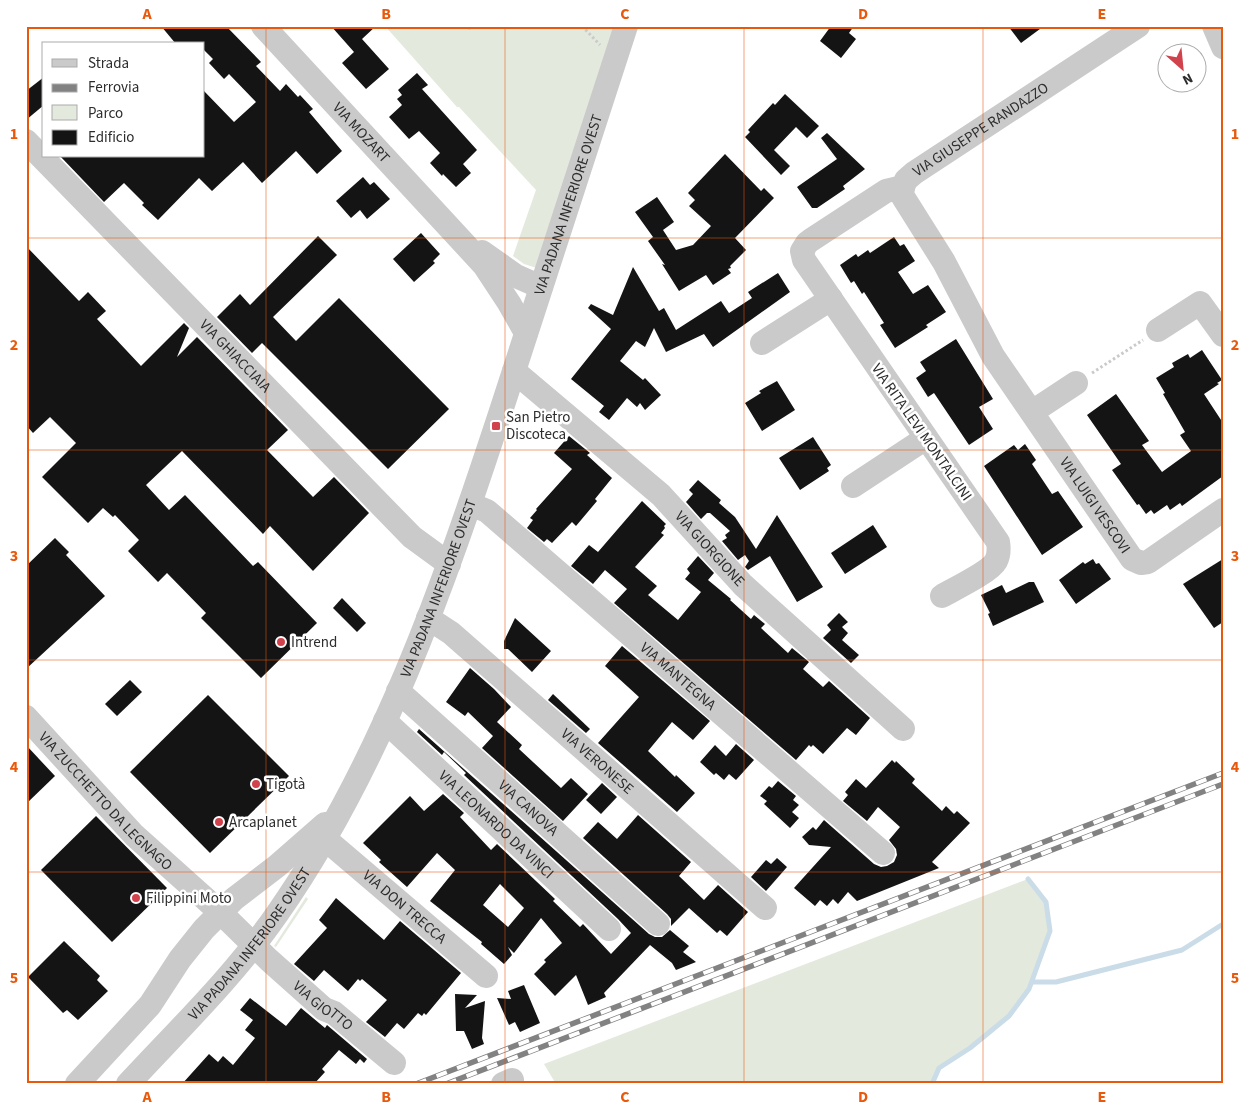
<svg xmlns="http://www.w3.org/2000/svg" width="1249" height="1110" viewBox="0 0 1249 1110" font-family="'Source Sans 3',sans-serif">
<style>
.green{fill:#e3e9dc}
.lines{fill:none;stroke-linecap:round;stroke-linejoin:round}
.stream{stroke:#cadce7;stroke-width:5}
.building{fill:#141414;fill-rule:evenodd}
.path{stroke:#cacaca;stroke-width:3;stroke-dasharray:2.5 2.5;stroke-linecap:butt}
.minor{stroke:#cacaca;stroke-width:24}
.rail-casing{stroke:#828282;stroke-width:5.5}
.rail{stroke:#fff;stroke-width:4;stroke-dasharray:11;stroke-linecap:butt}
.grid{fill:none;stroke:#e8590c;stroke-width:1;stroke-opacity:0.55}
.poi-dot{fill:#d0434c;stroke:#fff;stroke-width:2}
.labels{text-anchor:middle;stroke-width:5;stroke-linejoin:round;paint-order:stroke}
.street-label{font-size:15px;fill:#2d2d2d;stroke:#fff}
.poi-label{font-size:15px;fill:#2d2d2d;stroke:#fff;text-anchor:start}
.neatline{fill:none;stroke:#e8590c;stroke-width:2}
.grid-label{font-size:16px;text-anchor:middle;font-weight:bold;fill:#e8590c}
</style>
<rect width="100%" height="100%" fill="#fff"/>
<g class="green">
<polygon points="385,26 617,26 537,268 524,264 513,256 536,190 459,107 457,107"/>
<polygon points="1028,879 1046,902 1050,931 1032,982 1009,1016 970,1048 939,1068 932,1084 556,1084 544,1064"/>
<polygon points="306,897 308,899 276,947 274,946"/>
</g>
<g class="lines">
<g class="stream">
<polyline points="1032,982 1056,982 1182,950 1223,924"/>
<polyline points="932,1084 939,1068 970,1048 1009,1016 1029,989 1050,931 1046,902 1028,879"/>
</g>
</g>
<g class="building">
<polygon points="161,26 226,26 261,62 256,66 280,91 286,84 298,97 300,95 313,109 309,112 342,151 317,174 296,151 262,183 243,162 212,191 199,178 158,220 142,205 144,203 124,183 104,202 60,156 204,156 204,91 234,122 256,102 229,74 224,79 209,63 213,59 204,50 204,44 176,44"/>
<polygon points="331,26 376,26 362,39 389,69 366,89 342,63 354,52"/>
<polygon points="831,26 854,26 849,33 856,39 841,58 820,41"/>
<polygon points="1008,26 1044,26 1021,43"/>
<polygon points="417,73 428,85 422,89 477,150 463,164 471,173 456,187 443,174 442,176 430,163 440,153 419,131 409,139 389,117 402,105 397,99 402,95 398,90"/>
<polygon points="44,77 44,105 26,120 26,91"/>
<polygon points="785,94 819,126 807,138 796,127 774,150 790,166 781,175 745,137 750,132 748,130 773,103 775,105"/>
<polygon points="827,133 865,169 843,186 845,189 817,208 812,208 797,187 837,159 821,138"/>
<polygon points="725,154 761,191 764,188 774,198 735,238 746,250 730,266 731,268 728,269 731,273 713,285 706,275 679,291 662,264 665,265 648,241 653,237 635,212 657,197 674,222 663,230 676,250 693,245 711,226 689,206 695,200 688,193"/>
<polygon points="363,177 370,185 374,182 390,199 367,219 360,210 351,218 336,201"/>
<polygon points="421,233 440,254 433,261 435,263 414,282 393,259"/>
<polygon points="318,236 337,255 273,317 296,341 339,298 449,409 388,469 262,343 252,353 217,317 240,294 250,305"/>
<polygon points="894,237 900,246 904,244 915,261 898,272 913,294 928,285 946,312 926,325 928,327 895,348 880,325 884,323 864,292 862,294 854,281 851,283 840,265 856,254 858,257 868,250 870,253"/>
<polygon points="26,246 79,301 88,292 106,311 97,319 141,366 184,323 189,328 177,357 197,337 288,430 267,450 313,497 334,477 369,513 313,571 270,526 263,534 182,451 146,485 169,510 185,495 253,566 258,562 317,623 261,678 201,618 206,613 167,573 158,582 128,551 139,540 115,515 113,517 103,508 88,523 42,477 76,443 50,417 33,433 26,425"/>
<polygon points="633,267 659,311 664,308 676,330 721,301 729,313 752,298 748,292 778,273 790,292 713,347 704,334 666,352 654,328 645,347 636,341 620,361 643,380 645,378 661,395 645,410 640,403 637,407 627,398 609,420 599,412 604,406 571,379 611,329 588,308 591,304 613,315"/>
<polygon points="956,339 993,399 979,407 993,429 969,445 934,393 928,397 916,378 926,371 920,362"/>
<polygon points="1202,350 1222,380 1217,383 1219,384 1204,394 1223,423 1223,476 1182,506 1180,503 1170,510 1167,505 1154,514 1151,510 1146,514 1139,504 1137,505 1112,470 1121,464 1087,415 1116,394 1149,441 1142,445 1162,472 1191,451 1180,435 1185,432 1163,394 1165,393 1156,378 1174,367 1172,363 1188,354 1190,358"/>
<polygon points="777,381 795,410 762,431 745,403 761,393 759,391"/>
<polygon points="569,436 590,453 587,455 612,478 595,499 597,501 576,526 572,522 552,543 547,539 544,542 527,528 533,520 530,518 537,510 536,509 572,469 554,453"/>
<polygon points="813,437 831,465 827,468 829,471 800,490 779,458"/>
<polygon points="1025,444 1036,460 1032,464 1052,494 1058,491 1083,527 1042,555 984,466 1014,445 1018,450"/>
<polygon points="698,480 721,500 719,503 735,517 756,549 777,515 823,587 797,602 770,556 748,570 745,567 749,561 745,555 738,560 722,541 727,538 725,535 730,531 710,513 707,513 701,519 686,502 693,494 689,490"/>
<polygon points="642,501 666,524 664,526 665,528 661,533 664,535 635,567 657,586 648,595 678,620 701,592 685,579 690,573 687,569 698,556 714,573 708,580 731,599 730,600 751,619 754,615 765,624 761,628 788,653 792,648 809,662 803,669 823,687 829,681 870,718 856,735 847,728 823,754 813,745 811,747 809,745 796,760 614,603 627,589 605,570 593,584 571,566 589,545 598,552"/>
<polygon points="873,525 887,547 845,574 831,553"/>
<polygon points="55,538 69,552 66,555 105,596 26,669 26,566"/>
<polygon points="1093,559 1096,564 1099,563 1111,579 1076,604 1059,580 1083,562 1085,564"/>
<polygon points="1223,559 1223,622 1214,628 1183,584"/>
<polygon points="1029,582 1034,582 1044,602 993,626 988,614 990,613 981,595 1002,585 1006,593"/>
<polygon points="342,598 366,623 357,632 333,608"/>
<polygon points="839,613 848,622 842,627 848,633 842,640 859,655 851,663 823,638 831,630 827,625"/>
<polygon points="515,618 551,651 532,672 508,649 504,649 504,641"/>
<polygon points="622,646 710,721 693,740 672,722 648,751 675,777 676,775 695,793 677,812 598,743 639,697 605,666"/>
<polygon points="470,668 494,689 511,707 497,722 522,745 519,749 561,788 571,778 588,794 563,821 482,748 493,736 468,712 465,716 446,702"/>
<polygon points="130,680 142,692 117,716 105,704"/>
<polygon points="553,694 590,729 586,733 548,700"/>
<polygon points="208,695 289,776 210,853 130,772"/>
<path d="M419 729 649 934 655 937H662L670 930 689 946 683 952 696 962 676 970 672 963 650 945 604 993 606 997 588 1005 576 975 555 996 534 974 546 962 544 960 562 943 541 918 514 953 508 947 512 955 504 964 481 944 482 942 430 901 455 870 437 853 407 887 379 862 381 860 363 843 410 796 424 811 443 794 464 813 460 817 491 850 497 844 555 899 553 901 580 927 583 924 611 954 631 933 618 919 464 775 466 773 444 752 442 755 417 732ZM500 884 524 908 508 927 483 905Z"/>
<polygon points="736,744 754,760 736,780 729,774 724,780 716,773 714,775 700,762 715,745 726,756"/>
<polygon points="26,745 55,776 26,804"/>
<polygon points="892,760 895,763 896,761 915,779 912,783 942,811 946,806 954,814 957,811 970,823 932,862 939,868 857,901 848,892 838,904 833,899 827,906 820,900 815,906 794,888 831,847 809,845 802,837 813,827 816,830 824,820 874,864 881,867 887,866 894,862 897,855 896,849 889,840 900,827 878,807 867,821 843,801 848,795 845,792 856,779 866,788"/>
<polygon points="778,781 796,796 793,800 799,805 792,812 799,818 790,828 764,804 767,801 760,796 769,786 772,788"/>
<polygon points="602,783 617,797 601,814 586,800"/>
<polygon points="638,815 691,862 679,876 704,900 718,885 748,912 727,936 720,930 717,933 689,908 671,926 671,919 667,914 583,838 598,822 617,839"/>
<polygon points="96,816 167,888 112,942 41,870"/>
<polygon points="777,858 787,867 766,891 751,877 766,860 771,864"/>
<polygon points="336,898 384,940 400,921 461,973 426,1015 424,1013 422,1016 418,1013 404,1029 397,1023 385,1037 366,1022 387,1000 362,979 360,981 358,979 348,991 324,970 314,981 294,964 327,928 319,920"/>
<polygon points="64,941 100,976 97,980 108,991 78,1020 67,1010 63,1013 28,977"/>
<polygon points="524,985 540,1023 520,1032 515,1022 509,1025 497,998 511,999 508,991"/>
<polygon points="455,994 477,995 465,1008 485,1001 482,1038 484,1044 472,1049 464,1031 456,1031"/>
<polygon points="250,998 286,1026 301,1008 325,1028 327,1025 367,1059 364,1063 360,1059 356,1064 339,1050 322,1069 325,1072 314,1084 182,1084 209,1054 218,1062 223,1056 233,1065 255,1038 245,1030 253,1020 240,1010"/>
</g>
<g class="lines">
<g class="path">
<polyline points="453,26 470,28 478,26"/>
<polyline points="582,26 600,45"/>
<polyline points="1092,373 1143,340"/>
</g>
<g class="minor">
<path id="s1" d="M263 26 484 265 509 303 526 333"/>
<polyline points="1214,26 1223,47"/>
<path id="s2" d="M26 141 412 537 449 564"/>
<path id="s3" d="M903 187 902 195 905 200 944 262 993 356 1132 559 1141 563 1148 562 1223 510"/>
<polyline points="482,252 516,276 541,287"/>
<polyline points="1158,330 1200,303 1223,335"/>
<polyline points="762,343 831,299"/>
<path id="s4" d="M514 371 661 495 743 585 903 729"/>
<polyline points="1032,412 1076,383"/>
<polyline points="853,486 926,438"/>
<path id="s5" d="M470 504 487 511 883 853"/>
<path id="s6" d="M942 596C954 589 990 572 996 561 999 555 999 548 998 542L804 260 802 251 807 243 811 240 886 191 903 187 906 180 914 173 1138 26"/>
<path id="s7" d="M428 618 451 633 765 908"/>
<path id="s8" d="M398 691 658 924"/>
<path id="s9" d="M26 717 134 835 220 912 269 960 324 1009 334 1013 394 1063"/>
<path id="s10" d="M385 721 609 929"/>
<path id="s11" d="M324 838 486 976"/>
<polyline points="77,1084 150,1005 180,959 204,929 234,899 277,866 325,824"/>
<path id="s12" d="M128 1084C179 1029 234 976 277 914 382 764 444 584 501 411 542 283 585 155 626 26"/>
<polyline points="503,1084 512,1080"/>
</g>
<defs>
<g id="rail">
<polyline points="416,1084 1223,773"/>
<polyline points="446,1084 1223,784"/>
</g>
</defs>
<use href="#rail" class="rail-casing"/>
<use href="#rail" class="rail"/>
</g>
<path class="grid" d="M266 26V1084M505 26V1084M744 26V1084M983 26V1084M26 238H1223M26 450H1223M26 660H1223M26 872H1223"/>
<g class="poi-dot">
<rect x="491" y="421" width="10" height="10" rx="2.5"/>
<circle cx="281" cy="642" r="5"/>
<circle cx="256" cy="784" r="5"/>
<circle cx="219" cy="822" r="5"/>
<circle cx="136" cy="898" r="5"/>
</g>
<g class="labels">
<g class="street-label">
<text dy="5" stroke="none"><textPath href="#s6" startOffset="655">VIA GIUSEPPE RANDAZZO</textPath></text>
<text dy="5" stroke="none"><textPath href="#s1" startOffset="145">VIA MOZART</textPath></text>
<text dy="5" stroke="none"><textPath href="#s12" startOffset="996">VIA PADANA INFERIORE OVEST</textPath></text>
<text dy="5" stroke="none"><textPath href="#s2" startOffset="300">VIA GHIACCIAIA</textPath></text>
<text transform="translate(922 432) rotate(55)" y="5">VIA RITA LEVI MONTALCINI</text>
<text dy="5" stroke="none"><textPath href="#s3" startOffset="374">VIA LUIGI VESCOVI</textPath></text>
<text dy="5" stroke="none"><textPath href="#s4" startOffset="265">VIA GIORGIONE</textPath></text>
<text dy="5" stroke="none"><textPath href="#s12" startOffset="591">VIA PADANA INFERIORE OVEST</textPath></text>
<text dy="5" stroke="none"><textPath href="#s5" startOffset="271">VIA MANTEGNA</textPath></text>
<text dy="5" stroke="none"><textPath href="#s7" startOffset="222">VIA VERONESE</textPath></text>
<text dy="5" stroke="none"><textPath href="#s9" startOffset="116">VIA ZUCCHETTO DA LEGNAGO</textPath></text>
<text dy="5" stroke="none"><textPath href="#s8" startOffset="175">VIA CANOVA</textPath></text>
<text dy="5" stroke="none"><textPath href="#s10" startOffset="152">VIA LEONARDO DA VINCI</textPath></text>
<text dy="5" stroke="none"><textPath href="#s11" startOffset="106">VIA DON TRECCA</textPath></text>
<text dy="5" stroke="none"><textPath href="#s12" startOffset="186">VIA PADANA INFERIORE OVEST</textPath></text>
<text dy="5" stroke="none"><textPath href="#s9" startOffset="415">VIA GIOTTO</textPath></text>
</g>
<g class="poi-label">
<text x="506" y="422">San Pietro<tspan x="506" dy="17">Discoteca</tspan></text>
<text x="291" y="647">Intrend</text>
<text x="266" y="789">Tigotà</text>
<text x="229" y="827">Arcaplanet</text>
<text x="146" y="903">Filippini Moto</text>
</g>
</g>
<rect width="1249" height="1110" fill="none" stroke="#ffffff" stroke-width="55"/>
<rect x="42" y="42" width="162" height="115" fill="#ffffff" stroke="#ababab"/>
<rect x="52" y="59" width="25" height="8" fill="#cacaca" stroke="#ababab"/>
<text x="88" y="68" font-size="15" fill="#2d2d2d">Strada</text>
<rect x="52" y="84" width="25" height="8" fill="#828282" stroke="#ababab"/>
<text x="88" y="92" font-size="15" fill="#2d2d2d">Ferrovia</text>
<rect x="52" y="105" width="25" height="15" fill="#e3e9dc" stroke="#ababab"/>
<text x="88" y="118" font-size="15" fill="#2d2d2d">Parco</text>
<rect x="52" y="130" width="25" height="15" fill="#141414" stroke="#ababab"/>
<text x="88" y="142" font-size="15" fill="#2d2d2d">Edificio</text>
<g transform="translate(1182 68) rotate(153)"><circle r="24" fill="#ffffff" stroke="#ababab"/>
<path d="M0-4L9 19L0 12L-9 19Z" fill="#d0434c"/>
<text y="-8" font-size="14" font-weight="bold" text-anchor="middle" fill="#2d2d2d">N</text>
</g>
<rect x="28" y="28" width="1194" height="1054" class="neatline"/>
<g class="grid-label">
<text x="147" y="19">A</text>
<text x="386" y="19">B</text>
<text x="625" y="19">C</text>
<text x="863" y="19">D</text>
<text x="1102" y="19">E</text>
<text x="14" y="139">1</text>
<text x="1235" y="139">1</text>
<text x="14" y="350">2</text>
<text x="1235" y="350">2</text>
<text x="14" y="561">3</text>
<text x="1235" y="561">3</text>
<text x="14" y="772">4</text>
<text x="1235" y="772">4</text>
<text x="14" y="983">5</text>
<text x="1235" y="983">5</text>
<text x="147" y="1102">A</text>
<text x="386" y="1102">B</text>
<text x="625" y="1102">C</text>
<text x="863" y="1102">D</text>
<text x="1102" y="1102">E</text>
</g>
</svg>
